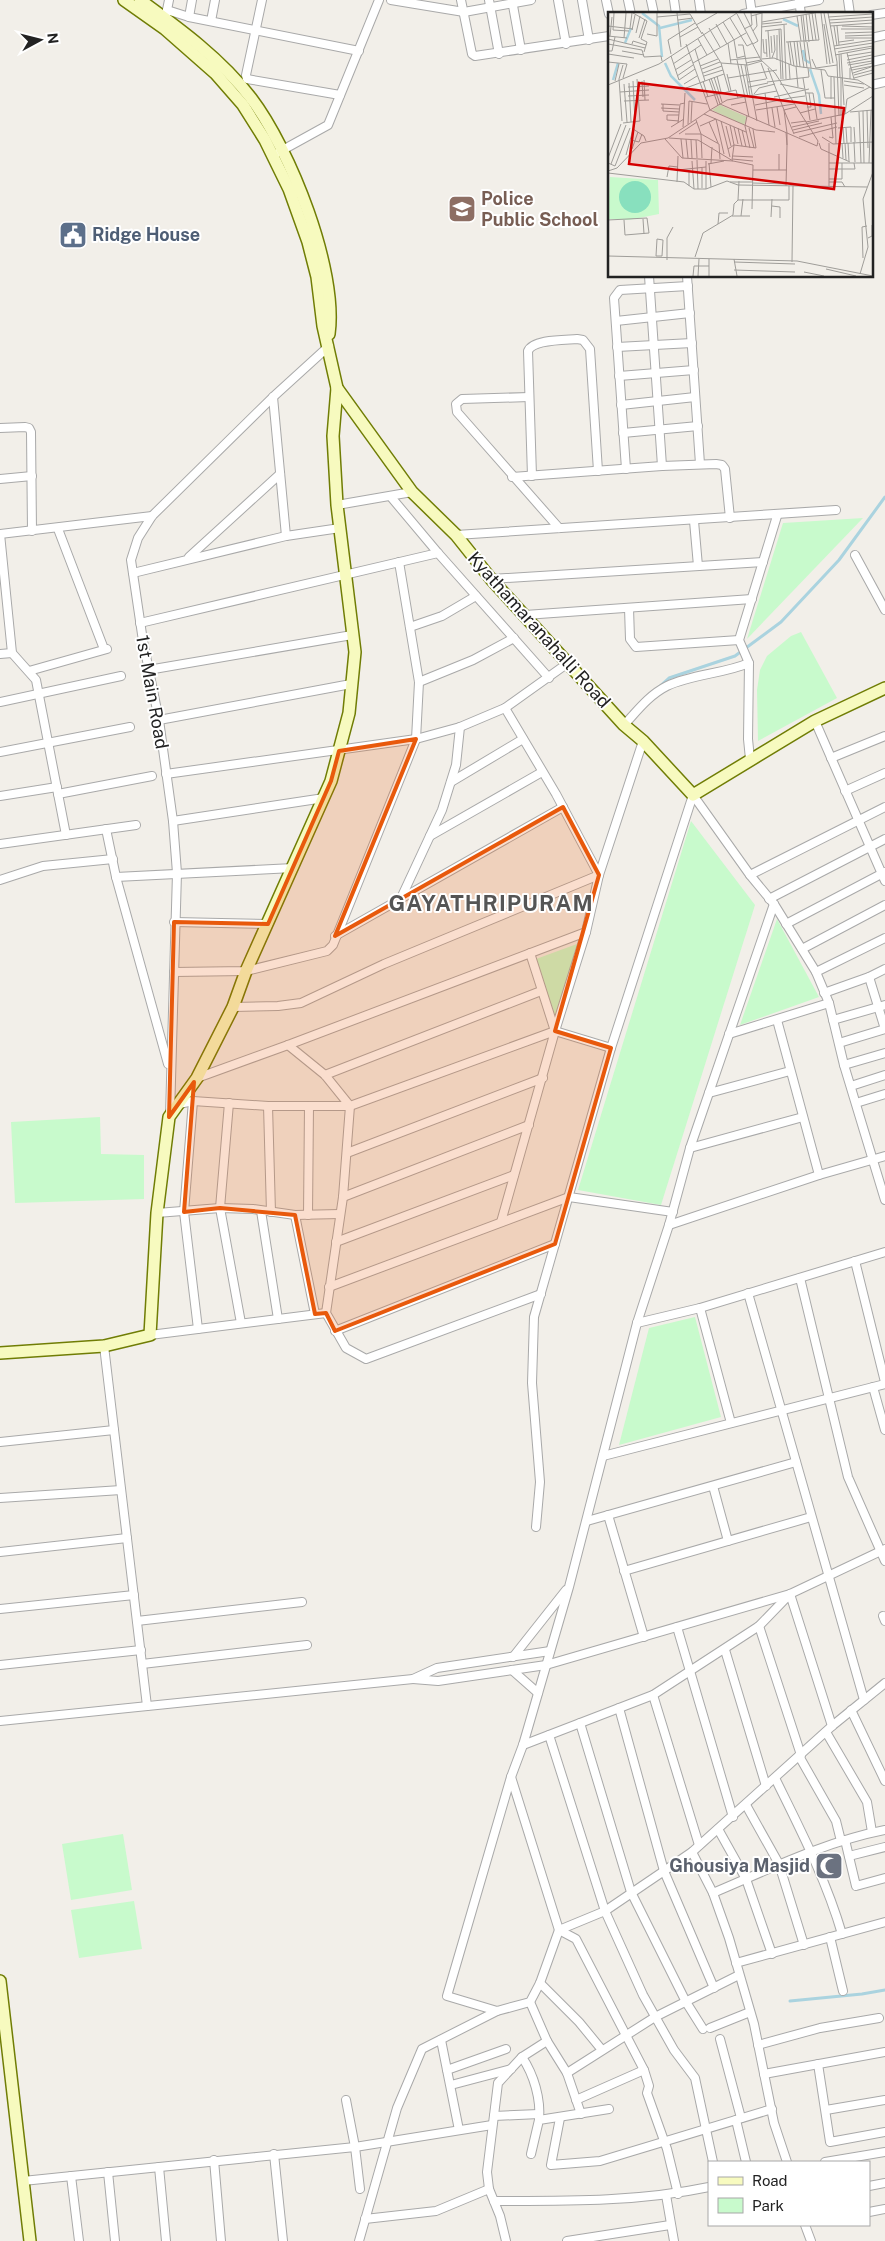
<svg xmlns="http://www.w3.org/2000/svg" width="885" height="2241" viewBox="0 0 885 2241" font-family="'Public Sans',sans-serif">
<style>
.park{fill:#c8facc}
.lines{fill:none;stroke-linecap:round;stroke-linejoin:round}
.stream{stroke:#aad3df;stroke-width:3}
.street-casing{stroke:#a9a9a9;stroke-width:10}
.secondary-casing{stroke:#707d05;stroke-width:14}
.street{stroke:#fff;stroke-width:8}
.secondary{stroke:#f7fabf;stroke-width:11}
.marked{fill:#e8590c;fill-opacity:0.2;stroke:#e8590c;stroke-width:4;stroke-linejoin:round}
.labels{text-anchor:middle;stroke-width:4;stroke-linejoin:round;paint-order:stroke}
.education-label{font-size:18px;font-weight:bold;fill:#785e54;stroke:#fff;text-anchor:start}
.service-label{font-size:18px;font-weight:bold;fill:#4e5e75;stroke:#fff;text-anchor:start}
.street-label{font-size:18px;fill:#222;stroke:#fff}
.worship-label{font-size:18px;font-weight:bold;fill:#5b616d;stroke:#fff;text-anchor:end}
.district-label{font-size:22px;font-weight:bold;letter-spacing:1px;fill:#555;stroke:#fff}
.inset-river{fill:none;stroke:#aad3df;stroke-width:2.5}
.inset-road{fill:none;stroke:#9f9d99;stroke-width:1}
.view{fill:#d40000;fill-opacity:0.15;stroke:#d40000;stroke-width:2.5}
.inset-edge{fill:none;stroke:#222;stroke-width:2.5}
</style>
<rect width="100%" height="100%" fill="#f2efe9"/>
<g class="park">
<polygon points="863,518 747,639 783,523"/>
<polygon points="801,632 837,698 758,741 757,690 760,670 767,656 791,636"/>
<polygon points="691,821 755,905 661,1205 578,1190"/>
<polygon points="777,919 819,997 740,1025"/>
<polygon points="577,944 555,1022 536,959"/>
<polygon points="100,1117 101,1154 144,1155 144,1199 15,1203 11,1122"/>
<polygon points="695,1317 721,1417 619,1445 649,1328"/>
<polygon points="123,1834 132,1890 71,1900 62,1844"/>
<polygon points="134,1901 142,1949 79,1958 71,1910"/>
</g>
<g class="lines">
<g class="stream">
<polyline points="658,688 669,678 735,656 781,622 839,560 885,497"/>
<polyline points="790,2001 862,1994 885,1990"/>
</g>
<defs>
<g id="street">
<polyline points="262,0 246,75 247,79 340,95"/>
<polyline points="391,0 464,12 531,0"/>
<polyline points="461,0 472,54 475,56 609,36"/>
<polyline points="489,0 499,54"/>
<polyline points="512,0 521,50"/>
<polyline points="558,0 566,44"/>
<polyline points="582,0 589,40"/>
<polyline points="606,0 609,14"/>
<polyline points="628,0 631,14"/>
<polyline points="651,0 654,14"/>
<polyline points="674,0 676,14"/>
<polyline points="699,0 701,14"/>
<polyline points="750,0 752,14"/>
<polyline points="799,0 801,14"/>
<polyline points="848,0 850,14"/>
<polyline points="167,10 189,17 359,51"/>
<polyline points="743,14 819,0"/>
<polyline points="166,15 169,0"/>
<polyline points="871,15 885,13"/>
<polyline points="189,17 192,0"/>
<polyline points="211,21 215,0"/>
<polyline points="871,38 885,35"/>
<polyline points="871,62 885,59"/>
<polyline points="871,85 885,82"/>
<polyline points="279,152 328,125 379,0"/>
<polyline points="649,276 662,466"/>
<polyline points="687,276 700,464"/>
<polyline points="616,321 690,313"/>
<polyline points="617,347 692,343"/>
<polyline points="619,376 694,370"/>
<polyline points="273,397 286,536"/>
<polyline points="529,397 462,399 456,404 457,412 559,528"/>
<polyline points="621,405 695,397"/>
<polyline points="0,428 25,427 29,428 31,432 32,531"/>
<polyline points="623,433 698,426"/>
<polyline points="626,469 614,298 620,290 688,286"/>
<path d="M532 476 528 351C533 339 565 340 577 339L583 340 590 349 598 471"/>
<polyline points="512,477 662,466 716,464 722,465 725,469 730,518"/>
<polyline points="0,479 32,476"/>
<polyline points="391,497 438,553 549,678"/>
<polyline points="337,505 412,492"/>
<polyline points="694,521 698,566"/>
<polyline points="58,529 104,649"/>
<polyline points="0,534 12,653 36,680 66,835"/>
<polyline points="0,534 152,516"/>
<polyline points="456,535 836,510"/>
<polyline points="855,555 885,610"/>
<polyline points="189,557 280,474"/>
<polyline points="133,573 286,536 340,528"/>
<polyline points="491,579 763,562"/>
<polyline points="629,608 630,639 636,647 739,640"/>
<polyline points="525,615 752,599"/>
<polyline points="140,623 438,553"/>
<polyline points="410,627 442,616 476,596"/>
<polyline points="0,654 12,653"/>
<polyline points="148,670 352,635"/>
<polyline points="29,671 107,649"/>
<polyline points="419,682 473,660 514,638"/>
<polyline points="0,702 121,676"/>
<polyline points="159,720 351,684"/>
<polyline points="815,721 885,881"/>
<path d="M624 725C637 711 649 695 667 686 692 674 723 674 749 663"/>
<polyline points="0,752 130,727"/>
<polyline points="831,758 885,736"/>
<polyline points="750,759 748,739 749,663 739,640 777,516"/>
<polyline points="166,774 416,739 460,727 505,708 568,663"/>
<polyline points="451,782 523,739"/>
<polyline points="845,791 885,773"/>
<polyline points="58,794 152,776"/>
<polyline points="693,795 750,875 774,904 816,972 829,1003 844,1065 885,1200"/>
<polyline points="0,796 57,787"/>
<polyline points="173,821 324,798"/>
<polyline points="106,829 116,877 168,1064"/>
<polyline points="430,836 542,772"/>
<polyline points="0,844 136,825"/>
<polyline points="750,875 885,807"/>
<polyline points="116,877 293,868"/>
<polyline points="0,880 43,866 113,859"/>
<polyline points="402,896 442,810 456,765 460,727"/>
<polyline points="769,899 885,839"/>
<polyline points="774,904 690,1148 669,1225 637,1323 569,1587 523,1745 511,1777 447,1996 497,2011 530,2002 540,1983 559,1930 605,1911 692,1852 832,1726 885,1683"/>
<polyline points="174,922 268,924"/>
<polyline points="786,924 885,872"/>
<polyline points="335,936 563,807"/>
<polyline points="802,949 885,905"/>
<polyline points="530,953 555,1031"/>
<polyline points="174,972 246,971 327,951 333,945 416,739 419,682 399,562"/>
<polyline points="816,972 885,938"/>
<polyline points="869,977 885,1029"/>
<polyline points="824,993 869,977 885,969"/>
<polyline points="233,1007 278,1006 301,1003 384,964 599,875 556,794 505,708"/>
<polyline points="777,1020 819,1175"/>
<polyline points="833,1020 885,1005"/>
<polyline points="729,1034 829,1003"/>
<polyline points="839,1043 885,1029"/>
<polyline points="288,1045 325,1075 350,1106 343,1197 326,1313 346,1348 366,1359 541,1294"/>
<polyline points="844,1065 885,1053"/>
<polyline points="325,1075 541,991"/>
<polyline points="197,1078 288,1045 586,932"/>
<polyline points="851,1086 885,1075"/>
<polyline points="709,1093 790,1071"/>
<polyline points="193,1101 184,1212 198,1329"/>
<polyline points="229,1103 220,1208 241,1323"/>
<polyline points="856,1103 885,1094"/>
<polyline points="179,1104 193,1101 268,1106 350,1106 555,1031 611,1048"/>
<polyline points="268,1106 271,1212"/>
<polyline points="170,1115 177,873 173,821 159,720 143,641 131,560 138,538 152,516 273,397 329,346"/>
<polyline points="690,1148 803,1117"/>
<polyline points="347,1153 543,1078"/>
<polyline points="343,1197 529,1125"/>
<polyline points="261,1211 278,1319"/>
<polyline points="157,1213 220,1208 253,1209 295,1215 340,1214"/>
<polyline points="295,1215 315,1314"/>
<polyline points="308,1215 309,1106"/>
<polyline points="501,1222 555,1031 586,932 599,875 643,741"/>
<polyline points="669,1225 819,1175 885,1156"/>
<polyline points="336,1242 514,1175"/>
<polyline points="855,1261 885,1382"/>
<polyline points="800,1278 848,1477 885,1561"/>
<polyline points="329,1287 569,1197 673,1212"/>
<polyline points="748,1293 864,1700"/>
<polyline points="700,1308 731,1423"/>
<polyline points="637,1323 700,1308 885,1252"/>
<polyline points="335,1331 555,1244"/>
<polyline points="150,1335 326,1313"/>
<polyline points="104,1346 147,1706"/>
<polyline points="873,1387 885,1430"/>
<polyline points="0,1442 114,1430"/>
<polyline points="603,1456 885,1384"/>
<polyline points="713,1486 728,1541"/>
<polyline points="0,1498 121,1490"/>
<polyline points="608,1515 644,1637"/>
<polyline points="587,1521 796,1462"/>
<polyline points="536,1527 540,1482 532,1383 534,1317 611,1048 693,795"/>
<polyline points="0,1552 127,1538"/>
<polyline points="624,1571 811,1517"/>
<polyline points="0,1609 134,1595"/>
<polyline points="883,1616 885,1621"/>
<polyline points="137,1621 302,1602"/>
<polyline points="759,1626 801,1755"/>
<polyline points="677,1627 733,1817"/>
<polyline points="725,1650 766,1786"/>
<polyline points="550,1651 437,1668 413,1679 438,1681 546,1665 790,1594 885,1549"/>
<polyline points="513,1657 566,1590"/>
<polyline points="142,1664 307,1645"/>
<polyline points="0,1665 141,1650"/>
<polyline points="512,1670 538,1693"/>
<polyline points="653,1695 699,1845"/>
<polyline points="619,1708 664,1871 714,1988"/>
<polyline points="851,1710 885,1781"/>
<polyline points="0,1721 413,1679"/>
<polyline points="580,1723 631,1892 686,2002 703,2029"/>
<polyline points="826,1732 867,1802 872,1832"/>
<polyline points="549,1735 605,1911 643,1995 674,2050 695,2078 713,2162"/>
<polyline points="523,1745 653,1695 759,1626 790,1594 832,1726"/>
<polyline points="799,1756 836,1821 841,1841"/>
<polyline points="511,1777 559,1930 576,1939 644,2070 649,2086 647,2093 667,2149 678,2194"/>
<path d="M775 1778C800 1829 826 1879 842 1934"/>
<polyline points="746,1805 779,1864 804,1945"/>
<polyline points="718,1829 746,1879 772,1954"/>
<polyline points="845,1840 856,1886 885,1878"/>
<polyline points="692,1852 713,1893 729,1938 754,2024 774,2123 787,2162"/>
<polyline points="849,1856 885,1847"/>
<path d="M713 1893C770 1869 824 1842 885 1830"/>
<polyline points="830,1937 843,1991"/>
<polyline points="736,1963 885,1922"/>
<polyline points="540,1983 579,2022 602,2050"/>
<polyline points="530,2002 547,2041 567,2073 581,2114"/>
<polyline points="710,2028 750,2012"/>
<polyline points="720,2039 741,2118"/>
<polyline points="441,2040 459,2130"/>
<polyline points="758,2045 820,2028 879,2018"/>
<path d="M522 2057C534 2075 541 2099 539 2120"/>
<polyline points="818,2064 830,2142 885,2132"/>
<polyline points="447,2070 506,2049"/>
<polyline points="567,2073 655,2017 739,1975"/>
<polyline points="764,2074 885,2052"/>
<polyline points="451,2085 511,2069"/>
<polyline points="346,2100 355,2147 360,2189"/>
<polyline points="576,2100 644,2070"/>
<polyline points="826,2110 885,2100"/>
<polyline points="494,2116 539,2114"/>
<polyline points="560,2118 551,2165 600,2161 772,2109"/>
<polyline points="736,2120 746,2162"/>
<polyline points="274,2154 283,2241"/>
<polyline points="531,2154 539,2120 609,2109"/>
<polyline points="214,2160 221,2241"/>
<polyline points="825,2162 885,2152"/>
<polyline points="159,2167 166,2241"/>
<polyline points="108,2172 115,2241"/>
<polyline points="71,2176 79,2241"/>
<polyline points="23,2181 355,2147 492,2125"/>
<polyline points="869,2186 885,2183"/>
<polyline points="666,2195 674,2241"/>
<path d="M494 2201C566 2201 638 2202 709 2187"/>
<polyline points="869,2212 885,2209"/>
<polyline points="365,2219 436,2211 489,2189"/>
<polyline points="805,2225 811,2241"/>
<polyline points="359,2241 397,2108 422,2049 497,2011"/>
<polyline points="506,2241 500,2216 489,2189 487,2172 498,2083 522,2057 547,2041"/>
<polyline points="567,2241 670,2225"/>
</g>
<g id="secondary">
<polyline points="124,0 165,29 215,73 243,105 265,140 289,189 308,242 317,277 323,326 337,388 412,492 456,535 491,579 624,725 643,741 693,795 815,721 885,688"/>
<path d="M140 0C180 29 221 59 251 98 290 149 338 270 329 334"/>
<polyline points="0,1353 104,1346 150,1335 157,1213 169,1117 197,1078 233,1007 246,971 331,781 349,713 355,652 337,505 333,436 337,388"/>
<polyline points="0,1981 30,2241"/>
</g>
</defs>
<use href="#street" class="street-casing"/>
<use href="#secondary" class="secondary-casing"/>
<use href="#street" class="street"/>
<use href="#secondary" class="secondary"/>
</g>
<path class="marked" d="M416 739 335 936 563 807 599 875 555 1031 611 1048 555 1244 335 1331 326 1313 315 1314 295 1215 220 1208 184 1212 194 1082 169 1117 174 922 268 924 331 781 339 751Z"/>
<defs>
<symbol id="school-square" viewBox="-11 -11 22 22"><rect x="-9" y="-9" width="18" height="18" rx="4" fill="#8d6e63" stroke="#fff"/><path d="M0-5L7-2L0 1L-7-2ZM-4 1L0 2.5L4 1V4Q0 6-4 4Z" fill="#fff"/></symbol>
<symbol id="civic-square" viewBox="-11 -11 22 22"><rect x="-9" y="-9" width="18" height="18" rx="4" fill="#5c6f8a" stroke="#fff"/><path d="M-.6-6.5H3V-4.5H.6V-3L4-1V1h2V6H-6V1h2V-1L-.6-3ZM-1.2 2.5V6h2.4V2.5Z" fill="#fff"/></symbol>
<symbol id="mosque-square" viewBox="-11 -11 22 22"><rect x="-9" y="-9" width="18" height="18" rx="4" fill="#6b7280" stroke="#fff"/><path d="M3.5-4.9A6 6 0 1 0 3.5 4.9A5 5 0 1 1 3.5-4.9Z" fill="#fff"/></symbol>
</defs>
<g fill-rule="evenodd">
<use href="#school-square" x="446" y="193" width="32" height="32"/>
<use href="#civic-square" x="57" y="219" width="32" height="32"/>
<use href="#mosque-square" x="813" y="1850" width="32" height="32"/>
</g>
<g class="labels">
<g class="education-label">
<text x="481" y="205">Police<tspan x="481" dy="21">Public School</tspan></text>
</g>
<g class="service-label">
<text x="92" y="241">Ridge House</text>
</g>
<g class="street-label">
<text transform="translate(539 630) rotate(48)" y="6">Kyathamaranahalli Road</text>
<text transform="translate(152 692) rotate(80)" y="6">1st Main Road</text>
</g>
<g class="worship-label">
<text x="810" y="1872">Ghousiya Masjid</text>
</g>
<g class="district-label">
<text x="491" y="911">GAYATHRIPURAM</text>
</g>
</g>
<g transform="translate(608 12)">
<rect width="265" height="265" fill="#f2efe9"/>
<path d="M112 93 139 105 136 113 104 98ZM2 165 50 168 51 202 21 208 0 207Z" fill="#c8facc"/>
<path d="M11 185a16 16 0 1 1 32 0a16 16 0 1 1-32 0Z" fill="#88e0be"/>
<path class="inset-river" d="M34 1 51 14 54 45M175 7 190 14M52 16 84 8M17 31 23 16M195 38 197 48 202 51M57 51 63 64 87 88M202 57 211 83 213 102M5 68 10 51"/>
<path class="inset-road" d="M6 1 5 18 21 19M25 1 39 9 33 27 39 30 36 40M69 1 73 35M136 1 150 29 145 32M204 1 208 28M213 1 219 52M216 1 225 51M220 1 229 50 231 104M82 2 94 22M198 2 201 30M201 2 205 29M193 3 199 56M195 3 198 30M143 4 154 1 153 46M189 4 193 29M49 5 82 2M220 5 265 2M122 6 139 34 145 31M70 8 85 6M221 8 265 5M115 10 126 28 129 46 137 44M154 10 206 1M222 11 265 8M108 12 119 32M154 12 174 10M216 12 222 52M88 13 109 1M176 13 178 67M0 14 25 17M222 14 265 11M226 14 229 34M229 14 231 33M234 14 265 15M153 15 179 12M22 16 24 1M101 16 112 35M136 17 144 13 143 1M171 17 173 67M233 17H265M24 18 27 3M145 19 149 14 148 3M157 19 173 17 175 67M160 19 162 46M94 20 113 51 121 79M28 21 32 4M237 21 265 20M39 22 49 24V1M169 23V48M0 24 19 26M2 24 4 5M163 24 164 41M237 24 265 23M72 25 90 15M16 26 18 1M31 26 37 7M237 26H265M0 27 37 36M90 27 99 43M155 27 156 41H159M158 27 159 45M182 29 186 54M186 29 189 54M189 29 192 55M178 30 211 28 207 1M180 30 183 53M192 30 196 56M199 30 203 56M231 30 246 28M120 31 123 52M0 32 34 38 36 45 53 44 54 49M24 32 25 29 38 33M130 33H135L149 109M226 34 265 28M87 37 97 69M226 37 265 31M0 39H4L7 25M14 39 36 43M230 40 265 34M239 41 246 67M0 42 26 46M63 42 60 28 87 11M231 42 232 65M233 42 236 93M227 43 264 36V51M63 44 71 68 87 57M239 44 264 40M164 46 167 38 166 23M153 47 166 46 186 54 217 58 220 64 250 68 265 77M204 47 208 56 229 53M122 48 152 45M129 48 141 105M239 48 264 43M0 50 19 52 15 66M85 51 138 21M113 51 140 53 154 49M138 51 153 48M153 51 159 67M239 51 264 46M65 52 93 33M181 52 182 67M133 53 140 85M137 53 142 84M240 53 264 49M92 54 110 47M188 54 190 75M160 56 176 98 179 121V133L178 120M94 57 112 50M67 58 83 48M213 58 217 86H227M244 58 265 54M95 61 114 54M245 61 263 55M119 62 123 79M246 63 265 58M69 64 85 53M96 64 115 58M109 64 113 80M106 65 114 90M223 65V87M226 65 228 132M233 65V104M103 66 112 92M120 66 169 58M195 66 202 108M246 66 265 61M101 67 110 93M242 67V56L265 51M36 68 37 88M7 69 11 52M34 69 35 85M95 69 100 85M236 69 256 72M140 70 158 67M159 70 201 65 200 56M21 71 23 110M16 72 19 110M76 72 89 64M172 72 196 77M0 73 51 52 129 1M236 73 256 76M20 75 41 74M141 75 160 71M78 76 116 62M12 80 41 78M157 81 161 113M197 81H205L209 107M146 82 151 76 167 72M20 84 41 83M98 85 128 78 130 86M166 85 201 77M182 86 197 84M16 89 41 88M81 89 99 92M53 92 71 93M55 92V99L71 100M112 92 209 134 210 129 167 61 153 48 129 2M123 93 138 90M147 93 182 86M169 95 172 113M199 95H203L201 81M53 96 71 97M164 96 167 115M102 98 119 88 169 79M102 98 148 118 167 120M148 98 186 92M259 98 260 136M255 99 256 151M242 100 265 98M251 100 253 151M192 101 207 97M96 102 138 120M237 102 265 84M139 104 137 114 142 136M88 108 93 122 94 146M14 109 11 67 15 53M71 109 59 108V103H71M113 109 122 145M83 110 84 90M101 110 110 131M198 110 237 102 239 87 262 75M15 111 32 109 29 67M70 111 72 92 77 91M183 111 198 109M80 112 81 89M122 113 126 133 124 148M92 114 108 107 116 142M118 114 123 134M63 115 76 107M75 115 77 81M126 115 130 132M184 115 211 109M235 115 236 131M246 115 247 130M130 116 134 134M141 116 146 136M230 116 243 115V130M238 116 239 131M25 117 36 124 38 129M134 118 138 135M185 118 214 111M186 121 229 111M71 122 89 110M77 122H93L111 132 112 147M186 122 176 98 188 95M191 125 229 115M214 125 225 132 265 130M221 125 225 126 223 105M61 126 90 128 125 149 145 153 144 197M57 127 74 146 125 149M73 127 75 146M78 127 80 146M23 128 31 130 34 122M83 128 84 146M88 128 89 146M246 130 247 150M211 131 213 137 242 150M234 131 235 146M237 131 238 148M240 131 241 149M24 137 30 120M120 137 126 133 148 136 145 117M18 143 27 110 25 69M125 144 145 145M0 146 13 112M124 147 145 149M89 148 90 177M84 149 86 177M98 149V177M0 151 7 154 22 116M101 151 103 175M103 151 104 135M221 151H265M261 151 263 98M3 152 18 113M100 152 116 149M94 156V176M221 157H247L246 151M70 158 98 155M145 158H179M171 158V142M0 159 9 156 33 131 60 126 102 98 78 32M0 161 76 170 86 177H98L119 169 130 173 259 175M59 165 61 154 70 155M221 167H234V151M69 170 70 144M122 170H145M221 170H234L237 175M145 171 178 172M81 174V158M178 174 179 133M221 174V131M130 188H181V174M164 194 172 195V206M124 204H142M133 204 135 187M163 205 164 187M35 207 36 222M0 208 39 206 41 221 17 223 16 208M110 212 111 201H120M260 226 264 224V213M49 227 55 228 54 244H48ZM0 244 189 249 265 264M87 245 95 221 125 203 126 192 130 188 131 169M255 246 254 215 259 214M101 247V264M126 247 129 264M59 248V226L65 215M126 250 187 252M184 250 185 174M218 257 248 264M126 258 187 260M196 260 216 264M252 262 260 235 255 187 265 160M85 264 86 254H101M90 264 91 247"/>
<path class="view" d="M31 71 236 96 226 177 21 152Z"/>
<rect width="265" height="265" class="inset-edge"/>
</g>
<rect x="708" y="2161" width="162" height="65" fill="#ffffff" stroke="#a7a7a7"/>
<rect x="718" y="2177" width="25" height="8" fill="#f7fabf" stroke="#a7a7a7"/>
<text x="752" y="2186" font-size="15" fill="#222222">Road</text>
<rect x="718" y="2198" width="25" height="15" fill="#c8facc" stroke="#a7a7a7"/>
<text x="752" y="2211" font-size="15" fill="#222222">Park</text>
<g transform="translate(40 40) rotate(83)" stroke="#ffffff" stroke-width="4" paint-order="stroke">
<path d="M0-4L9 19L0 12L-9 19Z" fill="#222222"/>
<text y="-8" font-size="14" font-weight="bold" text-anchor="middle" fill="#222222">N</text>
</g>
</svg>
